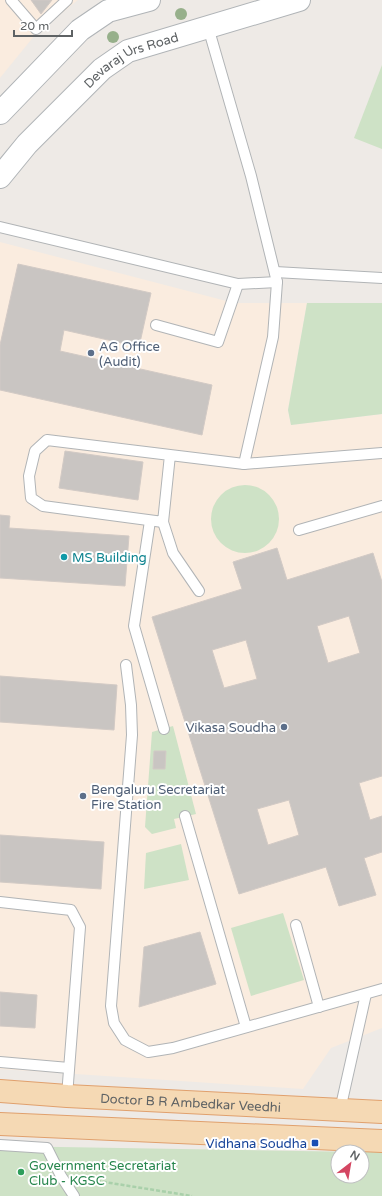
<svg xmlns="http://www.w3.org/2000/svg" width="382" height="1196" viewBox="0 0 382 1196" font-family="'Varela Round',sans-serif">
<style>
.commercial{fill:#faecdf}
.green{fill:#cee2c6}
.building{fill:#c9c5c2;stroke:#d2cac5;fill-rule:evenodd}
.lines{fill:none;stroke-linecap:round;stroke-linejoin:round}
.lane-casing{stroke:#b1b4b6;stroke-width:12}
.secondary-casing{stroke:#b0b4b7;stroke-width:24}
.primary-casing{stroke:#e0a06d;stroke-width:24}
.path{stroke:#a9d0aa;stroke-width:2.5;stroke-dasharray:4 2;stroke-linecap:butt}
.lane{stroke:#fff;stroke-width:10}
.secondary{stroke:#fff;stroke-width:22}
.primary{stroke:#f5d9b4;stroke-width:22}
.tree{fill:#97b08b}
.service-dot{fill:#5c6f8a;stroke:#fff;stroke-width:1.5}
.culture-dot{fill:#0f9aa8;stroke:#fff;stroke-width:1.5}
.transit-dot{fill:#1a4fb4;stroke:#fff;stroke-width:1.5}
.leisure-dot{fill:#2e9e5b;stroke:#fff;stroke-width:1.5}
.labels{text-anchor:middle;stroke-width:4;stroke-linejoin:round;paint-order:stroke}
.street-label{font-size:13px;fill:#5e6264;stroke:#fff}
.service-label{font-size:13px;fill:#4e5e75;stroke:#fff;text-anchor:start}
.culture-label{font-size:13px;fill:#0d838f;stroke:#fff;text-anchor:start}
.transit-label{font-size:13px;fill:#164399;stroke:#fff;text-anchor:end}
.leisure-label{font-size:13px;fill:#27864d;stroke:#fff;text-anchor:start}
</style>
<rect width="100%" height="100%" fill="#eeeae6"/>
<g class="commercial">
<polygon points="0,0 78,0 35,35 0,78"/>
<polygon points="0,242 234,303 307,303 288,410 291,425 382,414 382,1028 331,1048 303,1089 0,1069"/>
</g>
<g class="green">
<polygon points="382,65 382,149 354,138"/>
<polygon points="307,303 382,303 382,414 291,425 288,410"/>
<circle cx="245" cy="519" r="34"/>
<polygon points="173,726 196,814 174,819 176,828 152,834 145,827 152,732"/>
<polygon points="181,844 189,880 144,889 146,853"/>
<polygon points="283,913 304,980 251,996 231,928"/>
<polygon points="0,1146 361,1152 338,1152 338,1176 362,1176 362,1152 382,1152 382,1196 0,1196"/>
</g>
<g class="building">
<polygon points="31,0 52,0 41,14"/>
<polygon points="18,264 151,293 139,347 64,330 60,351 212,385 202,435 0,390 0,345"/>
<polygon points="65,451 143,462 138,500 59,488"/>
<polygon points="0,515 10,516 9,528 129,536 125,586 0,578"/>
<path d="M277 548 287 580 373 553 382 582V776L359 783 370 820 382 816V852L364 858 376 895 339 906 326 867 239 894 152 617 242 589 233 562ZM349 616 360 653 328 663 317 626ZM246 640 257 679 224 688 212 650ZM289 800 299 835 268 845 257 809Z"/>
<polygon points="0,676 117,685 114,730 0,722"/>
<polygon points="154,751 166,751 165,769 153,769"/>
<polygon points="0,835 104,842 101,889 0,882"/>
<polygon points="200,932 216,984 139,1007 144,947"/>
<polygon points="0,992 37,995 35,1028 0,1026"/>
</g>
<g class="lines">
<defs>
<g id="lane">
<polyline points="11,0 36,29 67,0"/>
<polyline points="208,27 251,176 277,282 273,337 244,464"/>
<polyline points="0,227 238,284 277,282"/>
<polyline points="275,272 382,278"/>
<polyline points="156,325 218,342 238,284"/>
<polyline points="170,455 163,522 43,506 31,498 29,476 35,451 47,440 244,464 382,453"/>
<polyline points="150,521 134,626 164,729"/>
<polyline points="163,522 173,553 199,591"/>
<polyline points="299,530 382,506"/>
<polyline points="126,665 131,705 132,735 111,1006 114,1023 125,1040 148,1052 173,1048 382,989"/>
<polyline points="185,816 246,1027"/>
<polyline points="0,902 71,910 80,927 67,1096"/>
<polyline points="296,925 319,1007"/>
<polyline points="0,1062 69,1068"/>
<polyline points="340,1110 366,994"/>
<polyline points="0,1145 47,1148 61,1176 74,1196"/>
</g>
<g id="secondary">
<polyline points="0,113 80,30 108,11 149,0"/>
<path id="s1" d="M0 177 27 144 102 69 128 51 299 0"/>
</g>
<g id="primary">
<path id="s2" d="M0 1091 67 1096 382 1112"/>
<polyline points="0,1124 382,1141"/>
</g>
</defs>
<use href="#lane" class="lane-casing"/>
<use href="#secondary" class="secondary-casing"/>
<use href="#primary" class="primary-casing"/>
<polyline class="path" points="79,1178 192,1196"/>
<use href="#lane" class="lane"/>
<use href="#secondary" class="secondary"/>
<use href="#primary" class="primary"/>
</g>
<g class="tree">
<circle cx="181" cy="14" r="6"/>
<circle cx="113" cy="37" r="6"/>
</g>
<g class="service-dot">
<circle cx="91" cy="353" r="4"/>
<circle cx="284" cy="727" r="4"/>
<circle cx="83" cy="796" r="4"/>
</g>
<circle class="culture-dot" cx="64" cy="557" r="4"/>
<rect class="transit-dot" x="311" y="1139" width="8" height="8" rx="2"/>
<circle class="leisure-dot" cx="21" cy="1172" r="4"/>
<g class="labels">
<g class="street-label">
<text dy="5" stroke="none"><textPath href="#s1" startOffset="179">Devaraj Urs Road</textPath></text>
<text dy="5" stroke="none"><textPath href="#s2" startOffset="191">Doctor B R Ambedkar Veedhi</textPath></text>
</g>
<g class="service-label">
<text x="99" y="351">AG Office<tspan x="99" dy="15">(Audit)</tspan></text>
<text x="276" y="732" text-anchor="end">Vikasa Soudha</text>
<text x="91" y="794">Bengaluru Secretariat<tspan x="91" dy="15">Fire Station</tspan></text>
</g>
<g class="culture-label">
<text x="72" y="562">MS Building</text>
</g>
<g class="transit-label">
<text x="307" y="1148">Vidhana Soudha</text>
</g>
<g class="leisure-label">
<text x="29" y="1170">Government Secretariat<tspan x="29" dy="15">Club - KGSC</tspan></text>
</g>
</g>
<g transform="translate(350 1164) rotate(31)"><circle r="19" fill="#ffffff" stroke="#bfc0c1"/>
<path d="M0-3L7 15L0 10L-7 15Z" fill="#d44662"/>
<text y="-6" font-size="11" font-weight="bold" text-anchor="middle" fill="#5e6264">N</text>
</g>
<path d="M14 30v6h58v-6" fill="none" stroke="#5e6264" stroke-width="2"/>
<text x="20" y="30" font-size="12" fill="#5e6264" stroke="#ffffff" stroke-width="3" paint-order="stroke">20 m</text>
</svg>
